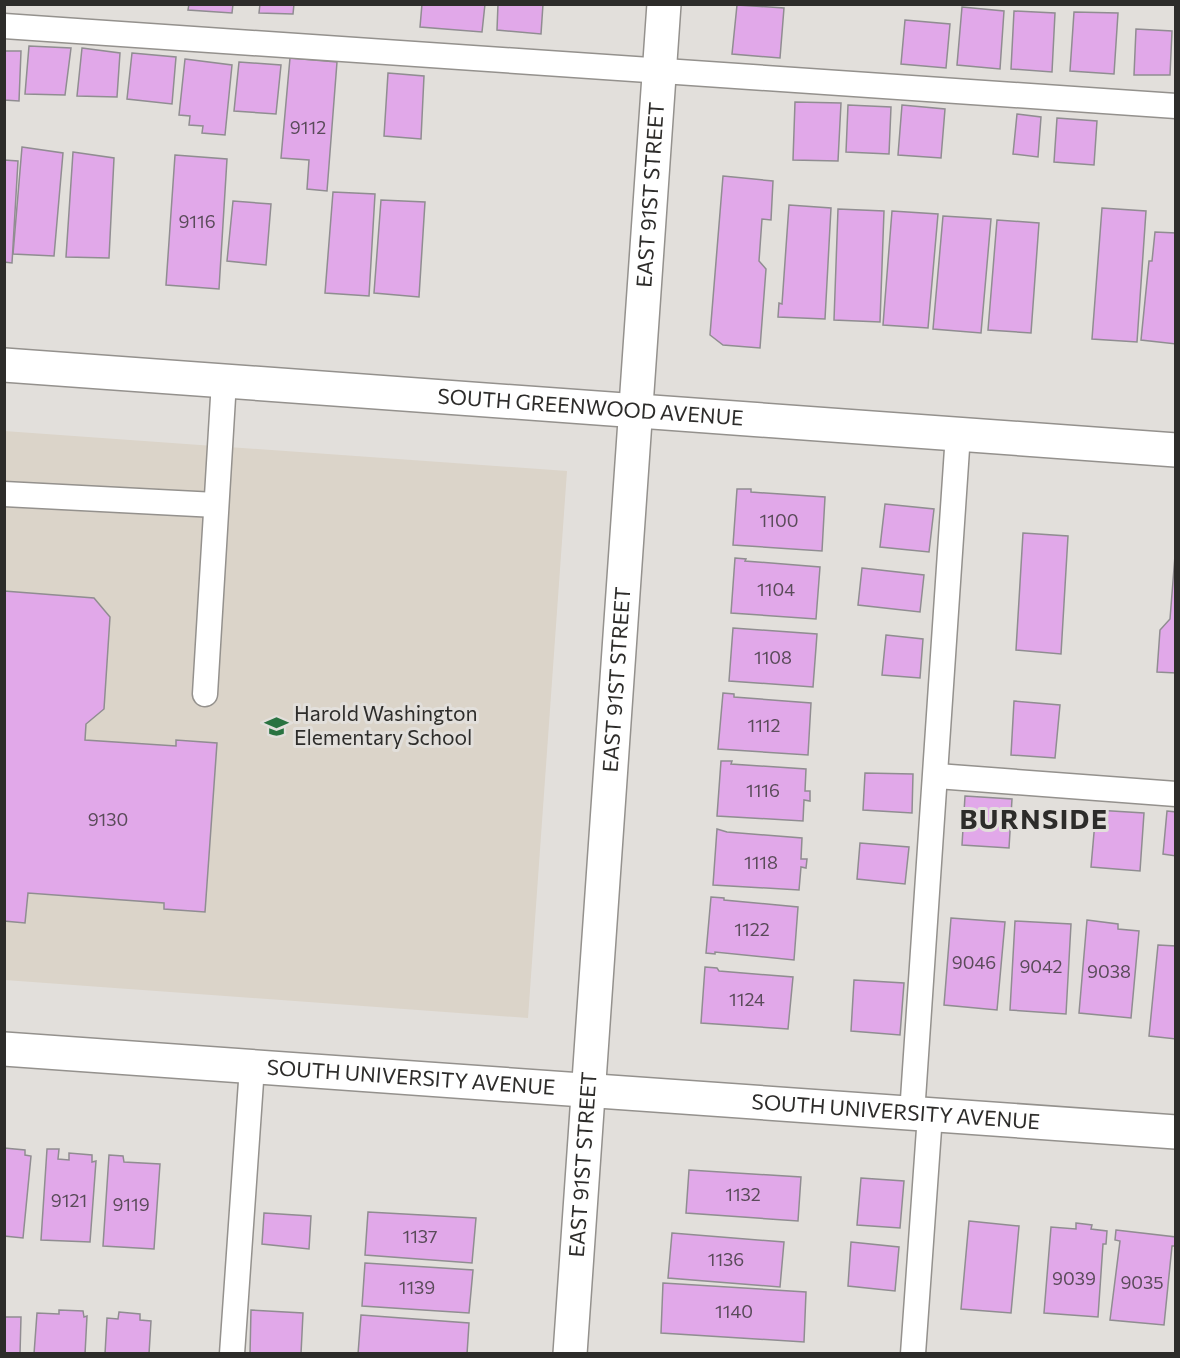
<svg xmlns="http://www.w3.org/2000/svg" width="1180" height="1358" viewBox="0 0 1180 1358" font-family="Commissioner,sans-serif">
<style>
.built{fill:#dbd4c9}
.building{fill:#e1a8e9;stroke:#908d91;stroke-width:1.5}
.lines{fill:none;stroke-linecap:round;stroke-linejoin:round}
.service-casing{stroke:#94918d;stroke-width:27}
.minor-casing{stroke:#94918d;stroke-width:36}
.service{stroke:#fff;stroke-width:24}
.minor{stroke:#fff;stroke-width:33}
.labels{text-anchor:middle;stroke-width:6;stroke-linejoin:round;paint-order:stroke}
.number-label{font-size:18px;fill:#5a4b5a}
.street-label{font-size:21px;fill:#2d2c2a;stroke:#e2dfdb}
.poi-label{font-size:21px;fill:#2d2c2a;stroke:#e2dfdb;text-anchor:start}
.district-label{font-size:27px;font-weight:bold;letter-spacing:1.5px;fill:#2d2c2a;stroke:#e2dfdb}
</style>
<rect width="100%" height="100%" fill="#e2dfdb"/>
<polygon class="built" points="4,431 567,471 528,1018 5,980"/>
<g class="building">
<polygon points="189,4 233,4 232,13 188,10"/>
<polygon points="260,4 294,4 293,14 259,13"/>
<polygon points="422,4 485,4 482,32 420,27"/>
<polygon points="498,4 543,4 541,34 497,30"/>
<polygon points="737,5 784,8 780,58 732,54"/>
<polygon points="962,7 1004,11 1000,69 957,65"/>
<polygon points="1014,11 1055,13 1052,72 1011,69"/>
<polygon points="1074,12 1118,13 1114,74 1070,71"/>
<polygon points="905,20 950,24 946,68 901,64"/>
<polygon points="1136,29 1172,31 1170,75 1134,75"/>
<polygon points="29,46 71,48 65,95 25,94"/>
<polygon points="82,48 120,53 117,97 77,96"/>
<polygon points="4,51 21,51 19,101 4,100"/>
<polygon points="132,53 176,57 172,104 127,99"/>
<polygon points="290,58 337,62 327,191 307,189 309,160 281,158"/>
<polygon points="185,59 232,65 225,135 202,133 203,126 189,125 190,116 179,115"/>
<polygon points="239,62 281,65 276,114 234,111"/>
<polygon points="388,73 424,76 421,139 384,136"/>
<polygon points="795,102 841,103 838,161 793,160"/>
<polygon points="848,105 891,107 889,154 846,152"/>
<polygon points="902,105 945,109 941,158 898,155"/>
<polygon points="1017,114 1041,117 1038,157 1013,154"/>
<polygon points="1057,118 1097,121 1094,165 1054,162"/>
<polygon points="22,147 63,153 54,256 13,254"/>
<polygon points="73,152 114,158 109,258 66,257"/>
<polygon points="175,155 227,159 219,289 166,285"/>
<polygon points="4,160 18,161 12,263 4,262"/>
<polygon points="723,176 773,181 771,220 762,219 759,261 766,269 760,348 723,345 710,335"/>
<polygon points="333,192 375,194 369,296 325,293"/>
<polygon points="381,200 425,202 419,297 374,293"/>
<polygon points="233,201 271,204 266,265 227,261"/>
<polygon points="789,205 831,208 825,319 778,317 779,303 782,304"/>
<polygon points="1102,208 1146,211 1137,342 1092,339"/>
<polygon points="838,209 884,211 880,322 834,320"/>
<polygon points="892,211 938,214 928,328 883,325"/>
<polygon points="943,216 991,219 981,333 933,329"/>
<polygon points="997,220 1039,223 1031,333 988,330"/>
<polygon points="1155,232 1176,233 1176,344 1141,340 1149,261 1152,261"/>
<polygon points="737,489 751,489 751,492 825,497 822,551 733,545"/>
<polygon points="885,504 934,509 929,552 880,547"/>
<polygon points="1023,533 1068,536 1061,654 1016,650"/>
<polygon points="1176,543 1176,673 1157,672 1160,630 1170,619"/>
<polygon points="735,558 746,559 745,561 820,567 816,619 731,613"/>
<polygon points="862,568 924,575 920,612 858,605"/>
<polygon points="4,591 94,598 110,617 104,709 86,724 85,740 176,746 176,740 217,743 205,912 164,909 164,903 28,893 25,923 4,921"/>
<polygon points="733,628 817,634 813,687 729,681"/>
<polygon points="886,635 923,639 920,678 882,675"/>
<polygon points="723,693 734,694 734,697 811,703 808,755 718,749"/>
<polygon points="1014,701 1060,705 1055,758 1011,755"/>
<polygon points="721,761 732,761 731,764 806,769 805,791 810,791 810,801 804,800 803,821 717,816"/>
<polygon points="865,773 913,774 912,813 863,810"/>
<polygon points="965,796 1012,799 1009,848 962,845"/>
<polygon points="1096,810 1144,813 1140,871 1091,867"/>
<polygon points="1167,811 1176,812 1176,856 1163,854"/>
<polygon points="717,829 727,832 802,838 801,859 807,859 806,868 801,867 799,890 713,885"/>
<polygon points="860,843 909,847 905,884 857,879"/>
<polygon points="711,897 724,898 724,900 798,907 794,960 715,952 715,954 706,953"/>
<polygon points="951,918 1005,922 997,1010 944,1005"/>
<polygon points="1087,920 1118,924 1118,929 1139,931 1131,1018 1079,1013"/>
<polygon points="1015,921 1071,924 1066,1014 1010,1010"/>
<polygon points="1158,945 1176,946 1176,1039 1149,1036"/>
<polygon points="705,967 717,968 719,971 793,977 788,1029 701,1023"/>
<polygon points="854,980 904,983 900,1035 851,1031"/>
<polygon points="4,1148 25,1150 25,1155 31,1156 23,1238 4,1236"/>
<polygon points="47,1149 59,1149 58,1159 69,1160 69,1153 92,1155 92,1162 96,1161 90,1242 41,1240"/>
<polygon points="109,1155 123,1156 124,1162 160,1164 154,1249 103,1246"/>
<polygon points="689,1170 801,1177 798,1221 686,1213"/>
<polygon points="861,1178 904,1181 900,1228 857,1225"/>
<polygon points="368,1212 476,1218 472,1263 365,1255"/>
<polygon points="264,1213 311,1216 309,1249 262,1244"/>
<polygon points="969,1221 1019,1226 1011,1313 961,1309"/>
<polygon points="1076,1223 1092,1225 1091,1229 1107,1231 1106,1244 1103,1244 1098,1317 1044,1313 1051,1227 1076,1229"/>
<polygon points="1116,1230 1176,1237 1175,1246 1172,1246 1164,1325 1110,1320 1120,1241 1115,1240"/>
<polygon points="672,1233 784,1242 780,1287 668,1278"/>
<polygon points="851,1242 899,1247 895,1291 848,1286"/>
<polygon points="365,1263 473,1270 469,1313 362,1306"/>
<polygon points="663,1283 806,1292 804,1342 661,1333"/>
<polygon points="59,1310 83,1311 84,1317 87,1316 85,1354 34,1354 37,1313 59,1314"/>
<polygon points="251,1310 303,1313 301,1354 250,1354"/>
<polygon points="119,1312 140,1314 140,1320 151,1321 149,1354 105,1354 107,1318 118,1319"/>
<polygon points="361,1315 469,1323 467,1354 358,1354"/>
<polygon points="4,1317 21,1317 20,1354 4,1354"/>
</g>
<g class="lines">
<defs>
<g id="service">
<polyline points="4,26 1176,106"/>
<polyline points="4,494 216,505"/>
<polyline points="205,694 224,381"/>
<polyline points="937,776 1176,794"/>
<polyline points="912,1114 958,434"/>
<polyline points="232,1354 252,1067"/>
<polyline points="913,1354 930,1115"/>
</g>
<g id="minor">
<path id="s1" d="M4 365 1176 450"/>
<path id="s2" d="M4 1049 1176 1132"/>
<path id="s3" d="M570 1354 664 4"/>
</g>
</defs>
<use href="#service" class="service-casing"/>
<use href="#minor" class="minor-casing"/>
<use href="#service" class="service"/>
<use href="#minor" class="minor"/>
</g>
<defs>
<symbol id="school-bare" viewBox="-9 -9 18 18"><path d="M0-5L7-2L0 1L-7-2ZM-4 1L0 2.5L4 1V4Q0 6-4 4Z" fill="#297341" stroke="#e2dfdb" stroke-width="2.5" paint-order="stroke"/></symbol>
</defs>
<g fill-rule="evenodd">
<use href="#school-bare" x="260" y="710" width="33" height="33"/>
</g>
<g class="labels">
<g class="number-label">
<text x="308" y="134">9112</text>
<text x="197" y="228">9116</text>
<text x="779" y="527">1100</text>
<text x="776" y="596">1104</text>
<text x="773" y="664">1108</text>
<text x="764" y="732">1112</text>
<text x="763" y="797">1116</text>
<text x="108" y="826">9130</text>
<text x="761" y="869">1118</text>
<text x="752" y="936">1122</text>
<text x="974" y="969">9046</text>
<text x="1041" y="973">9042</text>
<text x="1109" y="978">9038</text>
<text x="747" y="1006">1124</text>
<text x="743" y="1201">1132</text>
<text x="69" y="1207">9121</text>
<text x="131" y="1211">9119</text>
<text x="420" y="1243">1137</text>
<text x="726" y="1266">1136</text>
<text x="1074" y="1285">9039</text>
<text x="1142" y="1289">9035</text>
<text x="417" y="1294">1139</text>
<text x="734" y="1318">1140</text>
</g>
<g class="street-label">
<text dy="7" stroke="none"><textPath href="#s3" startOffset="1162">EAST 91ST STREET</textPath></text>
<text dy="7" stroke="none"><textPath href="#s1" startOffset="588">SOUTH GREENWOOD AVENUE</textPath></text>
<text dy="7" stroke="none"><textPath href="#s3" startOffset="676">EAST 91ST STREET</textPath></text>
<text dy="7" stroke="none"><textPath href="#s2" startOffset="408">SOUTH UNIVERSITY AVENUE</textPath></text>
<text dy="7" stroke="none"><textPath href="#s2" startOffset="894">SOUTH UNIVERSITY AVENUE</textPath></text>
<text dy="7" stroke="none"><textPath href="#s3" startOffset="190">EAST 91ST STREET</textPath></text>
</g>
<g class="poi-label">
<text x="294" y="721">Harold Washington<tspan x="294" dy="24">Elementary School</tspan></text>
</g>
<g class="district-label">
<text x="1034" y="829">BURNSIDE</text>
</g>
</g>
<rect width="1180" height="1358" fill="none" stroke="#2d2c2a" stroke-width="12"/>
</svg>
